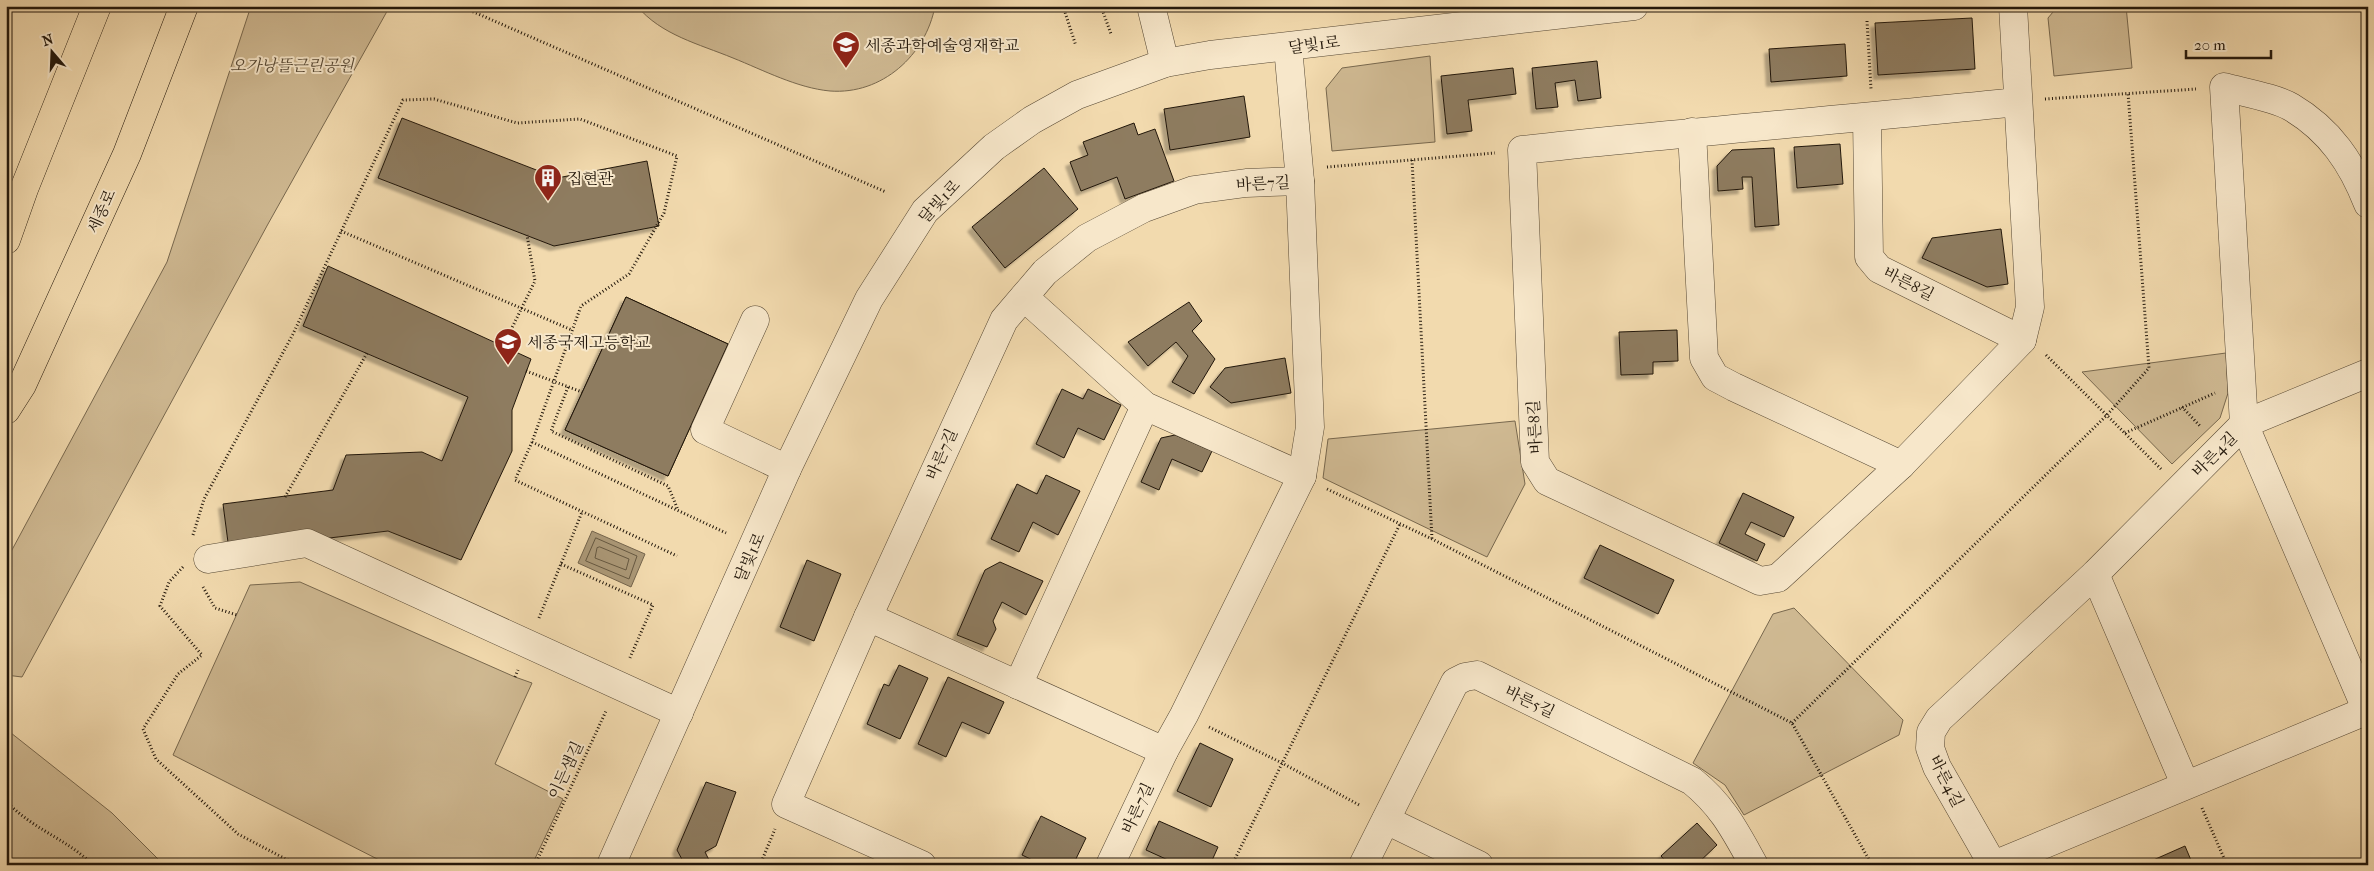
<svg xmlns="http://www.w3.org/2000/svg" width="2374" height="871" viewBox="0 0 2374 871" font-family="'IM FELL French Canon','Noto Serif KR',serif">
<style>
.green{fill:#cfb992;stroke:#78684e}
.water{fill:#ab9877;stroke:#74644c}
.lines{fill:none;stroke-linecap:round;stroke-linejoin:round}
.shore{stroke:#665841;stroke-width:1}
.building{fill:#8e7c60;stroke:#22170b;filter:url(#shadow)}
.minor-casing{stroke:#564834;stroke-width:29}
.highway-casing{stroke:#22170b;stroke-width:29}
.path{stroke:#22170b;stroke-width:3;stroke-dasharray:1 2.5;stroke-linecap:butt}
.minor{stroke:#f7e7ca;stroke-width:28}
.highway{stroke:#f2daae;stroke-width:28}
.path-bridge{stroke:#22170b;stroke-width:3;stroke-dasharray:1 2.5;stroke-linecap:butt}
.labels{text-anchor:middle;stroke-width:4;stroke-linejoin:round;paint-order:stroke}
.street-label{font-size:16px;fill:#22170b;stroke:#f7e7ca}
.poi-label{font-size:16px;fill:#22170b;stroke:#f7e7ca;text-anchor:start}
.park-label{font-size:16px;font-style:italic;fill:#564834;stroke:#f7e7ca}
</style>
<defs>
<filter id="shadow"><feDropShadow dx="-4.5" dy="4.5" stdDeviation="1" flood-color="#0004"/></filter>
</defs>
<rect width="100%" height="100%" fill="#f2daae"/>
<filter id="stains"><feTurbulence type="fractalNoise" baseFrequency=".004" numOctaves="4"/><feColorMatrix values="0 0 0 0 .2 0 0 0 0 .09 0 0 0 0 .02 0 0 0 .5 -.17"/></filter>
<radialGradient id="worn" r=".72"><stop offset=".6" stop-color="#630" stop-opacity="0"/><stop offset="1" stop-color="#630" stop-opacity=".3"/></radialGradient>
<g class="green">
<polygon points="251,6 390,6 268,224 22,677 6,675 6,561 167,262"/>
<path d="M637 6H935C926 55 882 95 830 91 797 88 763 70 733 58 699 44 661 35 637 6Z"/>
<polygon points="2058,6 2126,6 2132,68 2054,76 2048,18"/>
<polygon points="1430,56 1435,142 1332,151 1326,88 1342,68"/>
<polygon points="2226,353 2228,393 2220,418 2172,464 2082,372"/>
<polygon points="1515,421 1525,484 1487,557 1323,478 1328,439"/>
<polygon points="300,582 515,677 532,683 495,764 563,799 532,865 389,865 173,755 250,585"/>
<polygon points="1794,608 1903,720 1899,735 1744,815 1725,785 1693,763 1773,614"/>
<polygon points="6,729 112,813 164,865 6,865"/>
</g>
<polygon class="water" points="592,531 645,554 631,587 578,563"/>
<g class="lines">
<g class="shore">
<polygon points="596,538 637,556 629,579 586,561"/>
<polygon points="600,547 629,559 626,570 595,558 597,548"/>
</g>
</g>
<g class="building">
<polygon points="1972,18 1975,69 1878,75 1875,23"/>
<polygon points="1845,44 1847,76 1771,82 1769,49"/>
<polygon points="1597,61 1601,98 1578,101 1575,80 1555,83 1558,107 1536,109 1532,68"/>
<polygon points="1513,68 1516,94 1468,100 1472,131 1447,134 1441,76"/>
<polygon points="1244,96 1250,137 1170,150 1164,109"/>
<polygon points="402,118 557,178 647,161 659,226 554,246 378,178"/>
<polygon points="1134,123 1138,135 1155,129 1174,181 1125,199 1117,177 1081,191 1070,162 1088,155 1083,142"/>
<polygon points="1840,144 1843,184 1797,188 1794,147"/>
<polygon points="1774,148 1779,225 1755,227 1752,177 1742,177 1743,189 1718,191 1717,166 1732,150"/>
<polygon points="1044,168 1078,209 1005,268 972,227"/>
<polygon points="2001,229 2008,284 1987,287 1922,258 1932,238"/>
<polygon points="328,266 531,359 512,410 512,451 461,560 388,531 229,550 223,504 333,490 346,455 422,452 442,461 468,397 303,326"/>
<polygon points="626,297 728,344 668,476 565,430"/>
<polygon points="626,297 728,344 668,476 565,430"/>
<polygon points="1189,302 1202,321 1192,331 1215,359 1194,394 1172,382 1188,356 1176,342 1148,366 1128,342"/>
<polygon points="1677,330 1678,361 1653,362 1653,374 1621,375 1619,332"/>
<polygon points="1285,358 1291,393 1231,403 1210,387 1225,368"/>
<polygon points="1062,389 1083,399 1088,389 1121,405 1104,440 1078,428 1064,458 1036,444"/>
<polygon points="1175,435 1212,451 1202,472 1172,459 1159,490 1141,482 1161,438"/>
<polygon points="1046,475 1080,491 1058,535 1033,522 1019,552 991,539 1017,484 1037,494"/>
<polygon points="1743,493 1794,517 1784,537 1751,522 1745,534 1765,544 1757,561 1719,543"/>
<polygon points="1600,545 1674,580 1658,614 1584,578"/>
<polygon points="807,560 841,574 814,641 780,627"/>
<polygon points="1000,562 1043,581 1026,615 1002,602 993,621 996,629 987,647 957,635 985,570"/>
<polygon points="899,665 928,678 900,739 867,724 884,684 889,686"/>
<polygon points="948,677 1004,702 989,734 962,722 946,757 918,744"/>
<polygon points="1200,743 1233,759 1211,807 1177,791"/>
<polygon points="706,782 736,792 716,846 705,852 710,862 701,865 685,865 677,850"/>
<polygon points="1041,816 1086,838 1073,865 1043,865 1022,855"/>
<polygon points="1159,821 1218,847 1210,865 1179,865 1146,850"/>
<polygon points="1697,823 1717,845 1696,865 1669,865 1661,856"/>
<polygon points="2185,846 2193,865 2142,865"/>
</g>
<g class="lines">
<defs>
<g id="minor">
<polyline points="1151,6 1165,63"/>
<path d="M2013 6 2030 307 2022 340 1901 465 1778 578 1760 581 1547 481 1535 462 1522 150C1687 132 1852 119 2017 102"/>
<polyline points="1867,118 1869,257 1879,269 2022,340"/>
<polyline points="1692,132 1704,358 1715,377 1734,387 1901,465"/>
<polyline points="1024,297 1145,406 1302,476"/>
<polyline points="755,320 705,430 787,469"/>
<polyline points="208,559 307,543 679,713"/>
<polyline points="2095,574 2185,784"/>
<polyline points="868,617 1164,751"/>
<polyline points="1018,685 1145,406"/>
<path d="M2367 711 2244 424 2224 87C2242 92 2276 98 2291 107 2330 130 2352 163 2368 204"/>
<polyline points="1386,820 1479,865"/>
<polyline points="611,865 787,469 869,299 925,211 994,147 1032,120 1077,95 1165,63 1210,55 1634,6"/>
<polyline points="922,865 786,804 868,617 1004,320 1045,272 1087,238 1144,208 1194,190 1246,183 1300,181"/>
<polyline points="1110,865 1164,751 1184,715 1302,476 1310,427 1300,181 1288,47"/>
<path d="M1363 865 1455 682 1465 677 1477 675 1692 781C1723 806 1735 831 1754 865"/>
<polyline points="1993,865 1937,767 1930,748 1931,732 1939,719 2095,574 2244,424 2368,373"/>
<polyline points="1994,865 2368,710"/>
</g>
<g id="highway">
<polyline points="6,240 24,189 97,6"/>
<polyline points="6,410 22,385 127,154 184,6"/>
</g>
</defs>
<use href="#minor" class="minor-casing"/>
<use href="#highway" class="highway-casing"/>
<g class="path">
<polyline points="460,6 886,192"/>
<polyline points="1063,6 1076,46"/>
<polyline points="1101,6 1111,34"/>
<polyline points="1867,21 1871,89"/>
<polyline points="2045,99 2196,89"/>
<polyline points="1412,160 1432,539"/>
<polyline points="1327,167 1495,153"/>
<polyline points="341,231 572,330"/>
<polyline points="503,346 535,281 527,235"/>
<polyline points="2046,355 2161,469"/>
<polyline points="568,387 551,431 668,486 678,510"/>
<polyline points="2182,407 2201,427"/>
<polyline points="2125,433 2215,393"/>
<polyline points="532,442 726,533"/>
<polyline points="1327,489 1432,539 1792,723 1872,865"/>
<polyline points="285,497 367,353"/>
<polyline points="193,535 204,499 293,334 403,100 434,99 517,123 580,119 677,156 664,213 629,274 581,306 532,442 515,480 677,556"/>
<polyline points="561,564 653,605 629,660"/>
<polyline points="183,567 169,582 160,606 202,655 178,674 143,729 156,759 238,834 297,865"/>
<polyline points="203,587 215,608 237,615"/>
<polyline points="539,618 582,512"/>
<polyline points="515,677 518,670"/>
<polyline points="1792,723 2107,415 2149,368 2128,93"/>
<polyline points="1209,727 1282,763 1361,806"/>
<path d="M6 801C32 829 67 839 93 865"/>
<polyline points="2202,808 2227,865"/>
<polyline points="535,865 606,711"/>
<polyline points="760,865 775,829"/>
<polyline points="1232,865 1400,524"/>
</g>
<use href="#minor" class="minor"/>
<use href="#highway" class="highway"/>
<polyline class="path-bridge" points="526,371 582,392"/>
</g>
<defs>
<symbol id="school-pin" viewBox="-11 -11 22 30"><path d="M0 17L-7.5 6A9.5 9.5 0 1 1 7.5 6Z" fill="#8f2418" stroke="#f7e7ca"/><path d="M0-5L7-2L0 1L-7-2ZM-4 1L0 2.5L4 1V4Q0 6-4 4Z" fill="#fff"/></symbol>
<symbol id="building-pin" viewBox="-11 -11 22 30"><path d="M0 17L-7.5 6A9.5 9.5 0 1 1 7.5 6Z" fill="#8f2418" stroke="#f7e7ca"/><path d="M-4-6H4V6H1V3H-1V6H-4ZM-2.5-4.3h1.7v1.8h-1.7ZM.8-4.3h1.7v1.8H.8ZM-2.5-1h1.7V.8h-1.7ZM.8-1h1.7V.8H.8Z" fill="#fff"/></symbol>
</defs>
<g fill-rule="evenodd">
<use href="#school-pin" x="830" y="29" width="32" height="43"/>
<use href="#building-pin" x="532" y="162" width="32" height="43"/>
<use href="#school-pin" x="492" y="326" width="32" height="43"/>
</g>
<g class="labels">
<g class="street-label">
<text transform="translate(1314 44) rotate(-7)" y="6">달빛1로</text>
<text transform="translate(1263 183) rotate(-3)" y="6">바른7길</text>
<text transform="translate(939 201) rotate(-47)" y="6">달빛1로</text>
<text transform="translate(101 211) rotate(-66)" y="6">세종로</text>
<text transform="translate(1909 283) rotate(27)" y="6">바른8길</text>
<text transform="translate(1534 427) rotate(-93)" y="6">바른8길</text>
<text transform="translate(941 454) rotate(-66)" y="6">바른7길</text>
<text transform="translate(2214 454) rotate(-45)" y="6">바른4길</text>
<text transform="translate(749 557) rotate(-66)" y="6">달빛1로</text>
<text transform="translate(1530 701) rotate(26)" y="6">바른5길</text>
<text transform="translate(565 770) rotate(-65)" y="6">이든샘길</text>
<text transform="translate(1947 781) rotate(63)" y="6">바른4길</text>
<text transform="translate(1137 808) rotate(-65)" y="6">바른7길</text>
</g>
<g class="poi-label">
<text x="865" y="51">세종과학예술영재학교</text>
<text x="567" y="184">집현관</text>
<text x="527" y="348">세종국제고등학교</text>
</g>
<g class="park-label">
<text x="292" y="71">오가낭뜰근린공원</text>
</g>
</g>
<rect width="2374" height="871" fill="none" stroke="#f2daae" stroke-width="25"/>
<rect x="8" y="8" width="2359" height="856" fill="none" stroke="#22170b" stroke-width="2.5"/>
<rect x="12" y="12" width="2349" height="846" fill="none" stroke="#22170b"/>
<g transform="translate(52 52) rotate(341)" stroke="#f7e7ca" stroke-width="4" paint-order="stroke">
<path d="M0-4L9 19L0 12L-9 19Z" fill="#22170b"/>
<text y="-8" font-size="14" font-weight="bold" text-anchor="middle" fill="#22170b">N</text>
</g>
<path d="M2186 50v8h85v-8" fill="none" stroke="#22170b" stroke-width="2.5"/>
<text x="2194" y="50" font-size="15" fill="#22170b" stroke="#f7e7ca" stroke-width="4" paint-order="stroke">20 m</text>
<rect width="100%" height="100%" filter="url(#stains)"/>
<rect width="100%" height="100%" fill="url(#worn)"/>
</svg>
